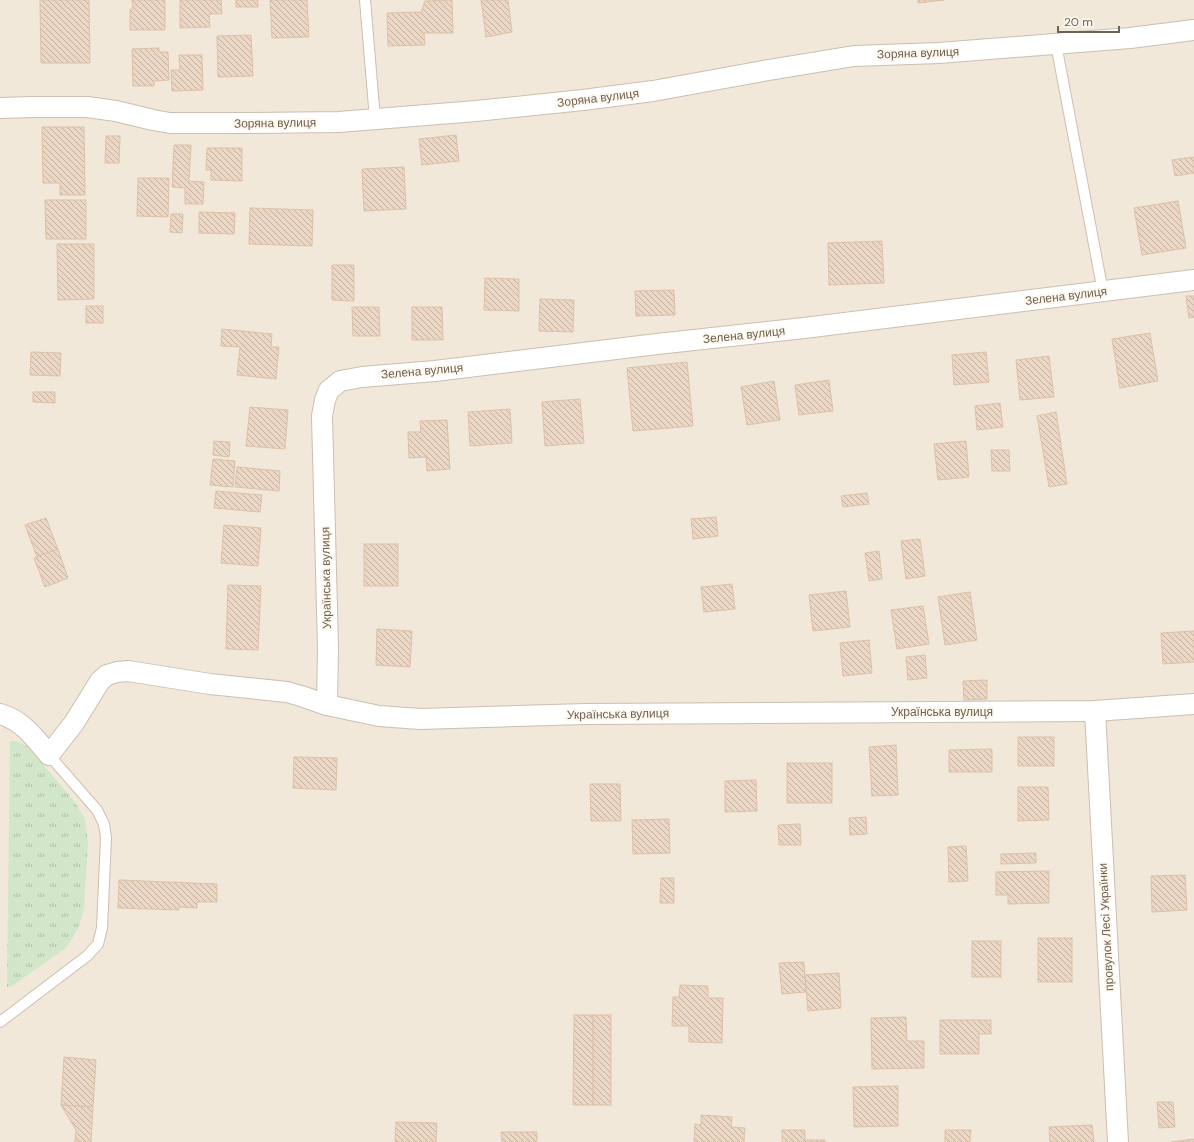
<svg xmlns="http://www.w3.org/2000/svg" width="1194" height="1142" viewBox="0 0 1194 1142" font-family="'DM Sans',sans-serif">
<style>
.residential{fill:#f1e8d9}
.grass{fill:url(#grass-tufts)}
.building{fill:url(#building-back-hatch);stroke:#ddc1a7}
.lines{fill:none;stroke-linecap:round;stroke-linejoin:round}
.service-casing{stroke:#cbbfb1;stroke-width:12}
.minor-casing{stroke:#cbbfb1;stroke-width:22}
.service{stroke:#fff;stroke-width:10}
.minor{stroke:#fff;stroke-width:20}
.labels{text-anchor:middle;stroke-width:4;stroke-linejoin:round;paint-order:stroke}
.street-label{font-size:12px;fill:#726050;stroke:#fdf9f0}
</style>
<defs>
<pattern id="grass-tufts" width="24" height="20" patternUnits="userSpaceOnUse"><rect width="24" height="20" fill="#d2e7c9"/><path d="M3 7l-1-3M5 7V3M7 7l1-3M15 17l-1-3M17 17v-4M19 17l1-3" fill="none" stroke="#afbfa6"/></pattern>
<pattern id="building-back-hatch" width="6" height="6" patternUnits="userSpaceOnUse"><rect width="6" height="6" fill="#ebd7c3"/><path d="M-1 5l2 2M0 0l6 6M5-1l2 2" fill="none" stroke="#c3b2a1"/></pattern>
</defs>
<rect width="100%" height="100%" fill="#faf6ea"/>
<rect class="residential" x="0" y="0" width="1194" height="1142"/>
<path class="grass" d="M10 741C17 741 21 743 27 746L75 802 85 819 88 842 84 909 79 926 69 944 63 950 12 986 7 987Z"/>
<g class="building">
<polygon points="40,0 89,0 90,63 41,63"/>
<polygon points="132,0 165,0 165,30 130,30 130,9 133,9"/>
<polygon points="180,0 221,0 222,14 209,14 210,27 180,28"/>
<rect x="236" y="0" width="22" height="7"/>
<polygon points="270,0 307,0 309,37 272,38"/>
<polygon points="452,0 453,33 424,33 425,45 388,46 387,13 421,12 425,1"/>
<polygon points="481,0 508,0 512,32 486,37"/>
<polygon points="918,0 944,0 918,3"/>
<polygon points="251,35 253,76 218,77 217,36"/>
<polygon points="159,48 159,52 168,52 169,80 154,81 154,86 133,86 132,49"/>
<polygon points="179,55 202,55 203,90 172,91 171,70 180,70"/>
<polygon points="42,127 84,127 85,195 60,195 60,183 43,183"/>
<polygon points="456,135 459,161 422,165 419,139"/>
<polygon points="106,136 120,136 119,163 105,163"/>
<polygon points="174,145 191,145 189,181 204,182 203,204 185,204 185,188 172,187"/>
<polygon points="207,148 242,148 242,181 211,180 211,170 206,170"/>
<polygon points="1194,157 1194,173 1175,176 1172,160"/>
<polygon points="404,167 406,209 364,211 362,169"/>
<polygon points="138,178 169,178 168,217 137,216"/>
<polygon points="45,200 86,200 86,239 46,239"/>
<polygon points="1178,201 1186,248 1142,255 1134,208"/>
<polygon points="250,208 313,210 312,246 249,244"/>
<polygon points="199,212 235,213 234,234 199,233"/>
<polygon points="171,214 183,214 182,233 170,232"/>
<polygon points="882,241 884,283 829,285 828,243"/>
<polygon points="57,244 94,244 94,299 58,300"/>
<polygon points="332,265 354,265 354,301 332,300"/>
<polygon points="485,278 519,279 519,311 484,310"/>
<polygon points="674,290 675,315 636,316 635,291"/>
<polygon points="1186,296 1194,296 1194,317 1189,318"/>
<polygon points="540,299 574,300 573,332 539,331"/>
<rect x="86" y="306" width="17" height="17"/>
<polygon points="352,307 379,307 380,336 353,336"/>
<polygon points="412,307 442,307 443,340 412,340"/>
<polygon points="222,329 272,334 271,347 279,347 276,379 237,375 240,347 221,346"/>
<polygon points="1150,333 1158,381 1120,388 1112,339"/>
<polygon points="31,352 61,353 60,376 30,375"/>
<polygon points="986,352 989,382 954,385 952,355"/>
<polygon points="1049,356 1054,397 1020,400 1016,360"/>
<polygon points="687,362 693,426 633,431 627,368"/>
<polygon points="829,380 833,411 799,415 795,385"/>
<polygon points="774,381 780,420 747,425 741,387"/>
<polygon points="33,392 55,392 55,403 33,402"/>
<polygon points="580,399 584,443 545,446 542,402"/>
<polygon points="1000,403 1003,427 977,430 975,406"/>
<polygon points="250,407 288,410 285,449 246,446"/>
<polygon points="510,409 512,443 470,446 468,412"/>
<polygon points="1056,412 1067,484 1049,487 1037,416"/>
<polygon points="447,420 450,469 427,471 426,457 409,458 408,432 421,432 420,421"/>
<polygon points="214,441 230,442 229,457 213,455"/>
<polygon points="966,441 969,477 938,480 934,444"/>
<polygon points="991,450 1009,450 1010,471 992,471"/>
<polygon points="213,459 235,461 233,487 210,485"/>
<polygon points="237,467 280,471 279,491 235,487"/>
<polygon points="216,491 262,495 260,512 214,508"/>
<polygon points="867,493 869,504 843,507 841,496"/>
<polygon points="716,517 718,536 693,539 691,519"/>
<polygon points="46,518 58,549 37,557 25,525"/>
<polygon points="224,525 261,528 258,566 221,563"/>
<polygon points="920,539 925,576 906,579 901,541"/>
<rect x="364" y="544" width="34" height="42"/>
<polygon points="58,549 68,578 45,587 34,558"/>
<polygon points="879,551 882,579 869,581 865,553"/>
<polygon points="732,584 735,609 704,612 701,587"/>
<polygon points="228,585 261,586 258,650 226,649"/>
<polygon points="846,591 850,627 813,631 809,595"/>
<polygon points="970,592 977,640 945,645 938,597"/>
<polygon points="923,606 929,644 897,649 891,610"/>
<polygon points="377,629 412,631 410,667 376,665"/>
<polygon points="1194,631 1194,662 1163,664 1161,633"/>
<polygon points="869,640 872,673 843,676 840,643"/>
<polygon points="925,655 927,678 908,680 906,657"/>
<polygon points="987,680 987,699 964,700 963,681"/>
<rect x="1018" y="737" width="36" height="29"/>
<polygon points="896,745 898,795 872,796 869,747"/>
<polygon points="992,749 992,772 949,772 949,750"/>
<polygon points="294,757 337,758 336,790 293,788"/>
<rect x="787" y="763" width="45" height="40"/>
<polygon points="756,780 757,811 725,812 725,781"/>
<polygon points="590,784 620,784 621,821 591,821"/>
<polygon points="1018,787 1048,787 1049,820 1018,821"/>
<polygon points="866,817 867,834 850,835 849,818"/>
<polygon points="669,819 670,853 633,854 632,820"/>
<polygon points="800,824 801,845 779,845 778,825"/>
<polygon points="966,846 968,881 949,882 948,847"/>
<polygon points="1036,853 1036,863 1001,864 1001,854"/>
<polygon points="1049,871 1049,903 1008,904 1008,895 996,895 996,872"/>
<polygon points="1185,875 1187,910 1152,912 1151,876"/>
<polygon points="661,878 674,878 674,903 660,903"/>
<polygon points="119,880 217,884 217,902 197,902 197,908 179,907 179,910 118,908"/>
<rect x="1038" y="938" width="34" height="44"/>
<rect x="972" y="941" width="29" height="36"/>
<polygon points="804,962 806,992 782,994 779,963"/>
<polygon points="839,973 841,1008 808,1011 805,975"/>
<polygon points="680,985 708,986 708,998 723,998 722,1043 689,1042 689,1026 672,1026 673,997 679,997"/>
<polygon points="574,1015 593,1015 593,1105 573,1105"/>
<rect x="593" y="1015" width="18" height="90"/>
<polygon points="906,1017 907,1041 924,1041 924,1068 872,1069 871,1018"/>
<polygon points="940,1020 991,1020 991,1034 979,1034 979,1054 940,1054"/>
<polygon points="64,1057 96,1060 93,1107 61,1105"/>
<polygon points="898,1086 898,1126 854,1127 853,1087"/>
<polygon points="1157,1102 1173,1102 1175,1127 1159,1128"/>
<polygon points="61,1105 93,1107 91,1142 75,1142 76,1130"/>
<polygon points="701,1115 732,1117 731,1127 745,1128 744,1142 694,1142 695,1124 701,1125"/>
<polygon points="396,1122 437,1123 436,1142 395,1142"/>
<polygon points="1092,1125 1094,1142 1050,1142 1049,1127"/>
<polygon points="782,1130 805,1130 805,1140 825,1140 825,1142 782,1142"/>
<polygon points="945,1130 971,1130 970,1142 945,1142"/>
<polygon points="501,1132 537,1132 537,1142 502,1142"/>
<polygon points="1194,1139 1194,1142 1171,1142"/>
</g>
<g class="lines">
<defs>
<g id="service">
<polyline points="365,0 375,119"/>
<polyline points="1056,44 1103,292"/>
<polyline points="0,1022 87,956 98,944 102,928 106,838 104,824 97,810 49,755"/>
</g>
<g id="minor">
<polyline points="0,108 33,107 87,107 116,111 153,120 170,123 253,123 339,122 476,111 583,100 653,91 763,71 854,56 939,53 1130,38 1194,30"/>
<polyline points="1194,280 804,328 657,344 435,371 362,377 340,381 333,387 329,390 325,400 322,416 328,648 327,705 379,716 420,719 586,714 1095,711 1194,704"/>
<polyline points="1095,711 1118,1142"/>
<path d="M0 714C22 720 35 738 49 755L74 723 100 681 107 675 117 672 128 671 210 684 287 692 301 696 327 705"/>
</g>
</defs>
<use href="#service" class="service-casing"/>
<use href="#minor" class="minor-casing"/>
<use href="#service" class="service"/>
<use href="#minor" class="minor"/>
</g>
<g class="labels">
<g class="street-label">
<text transform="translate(918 53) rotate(-2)" y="4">Зоряна вулиця</text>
<text transform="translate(598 98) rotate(-7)" y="4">Зоряна вулиця</text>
<text transform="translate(275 123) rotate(-1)" y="4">Зоряна вулиця</text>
<text transform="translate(1066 296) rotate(-7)" y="4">Зелена вулиця</text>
<text transform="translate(744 335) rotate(-6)" y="4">Зелена вулиця</text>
<text transform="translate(422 371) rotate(-5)" y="4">Зелена вулиця</text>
<text transform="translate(326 578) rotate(-91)" y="4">Українська вулиця</text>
<text x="942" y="716">Українська вулиця</text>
<text transform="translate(618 714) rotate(-1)" y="4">Українська вулиця</text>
<text transform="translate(1106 927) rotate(-93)" y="4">провулок Лесі Українки</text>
</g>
</g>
<path d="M1058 26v6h61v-6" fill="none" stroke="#726050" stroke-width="2"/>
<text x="1064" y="26" font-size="12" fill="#726050" stroke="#fdf9f0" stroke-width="3" paint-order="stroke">20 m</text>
</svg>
